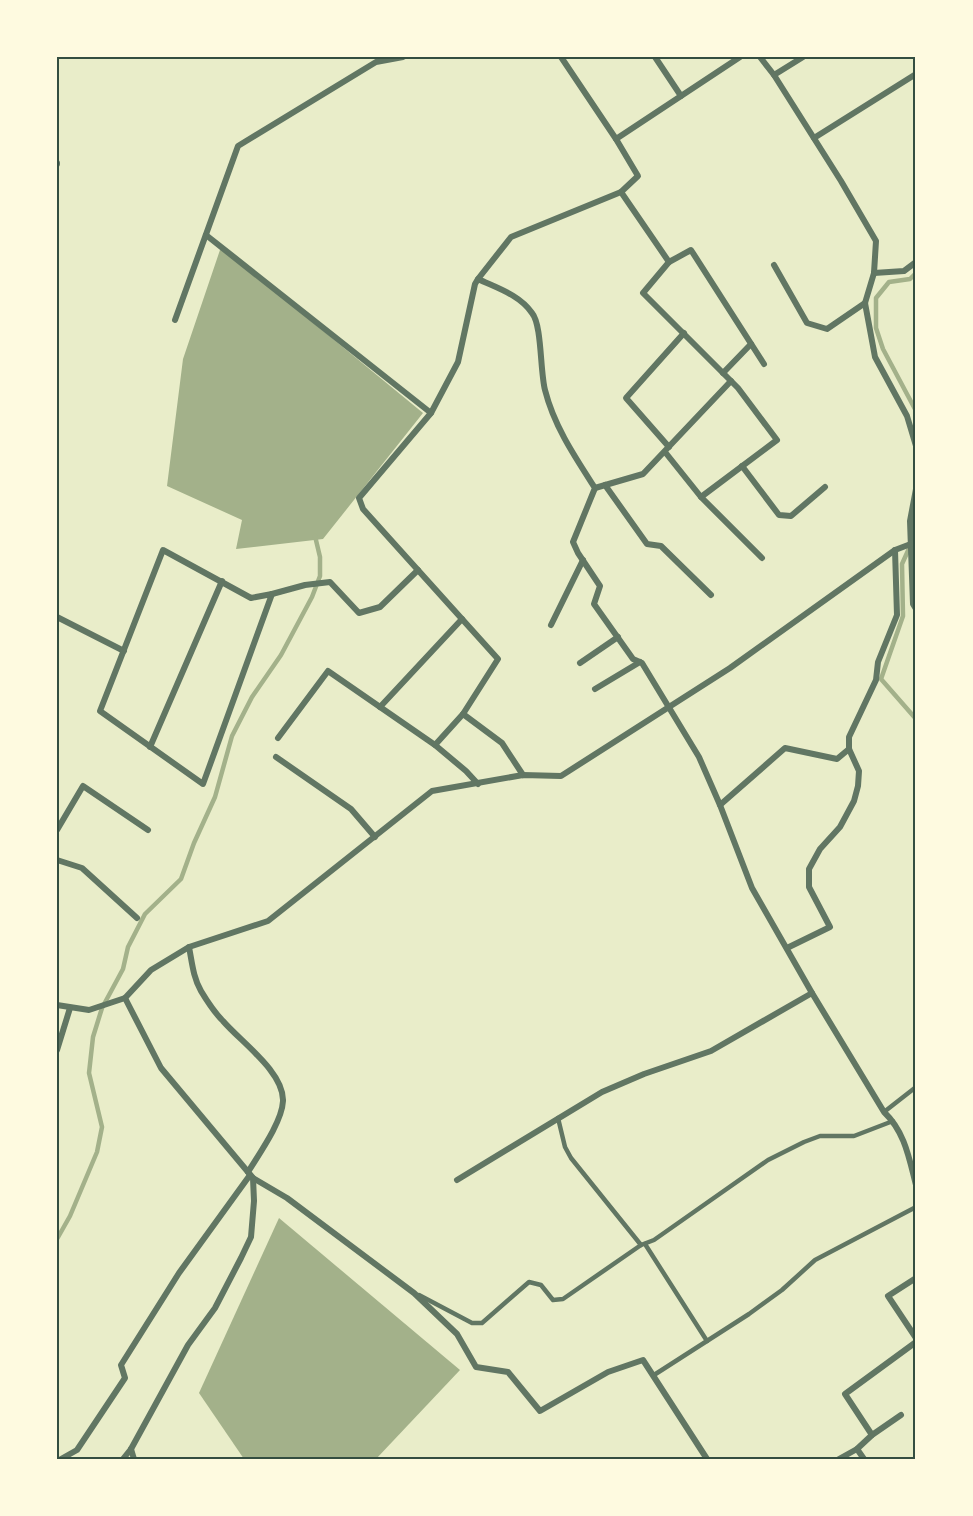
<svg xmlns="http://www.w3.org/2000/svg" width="973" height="1516" viewBox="0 0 973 1516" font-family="Jost,sans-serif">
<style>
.water{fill:#a3b18a}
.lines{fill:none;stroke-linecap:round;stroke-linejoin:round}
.stream{stroke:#a3b18a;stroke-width:4.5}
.service{stroke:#617663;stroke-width:4.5}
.minor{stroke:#617663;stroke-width:6}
.neatline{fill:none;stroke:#344e41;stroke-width:2}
</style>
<rect width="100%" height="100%" fill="#e9edc9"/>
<g class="water">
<polygon points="221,247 423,413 323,539 236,549 242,520 167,486 183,359"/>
<polygon points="279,1218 460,1370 376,1459 244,1459 199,1393"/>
</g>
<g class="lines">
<g class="stream">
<polyline points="916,273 910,279 889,282 876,298 876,328 883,349 916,411"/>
<polyline points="916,533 902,564 903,616 881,679 916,719"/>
<polyline points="57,1239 70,1216 97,1152 102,1127 89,1073 93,1037 102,1008 123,969 128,947 145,914 181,879 194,843 215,797 232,736 252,697 281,655 312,597 320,576 320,557 315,536"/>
</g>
<g class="service">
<polyline points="884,1112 916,1087"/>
<polyline points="558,1118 565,1147 571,1158 641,1245"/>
<polyline points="645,1244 707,1341"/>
<polyline points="419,1295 472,1323 482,1323 529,1282 541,1285 553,1300 563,1299 641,1245 654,1240 768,1160 804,1142 820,1136 854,1136 893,1121"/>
<polyline points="654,1375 749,1314 782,1290 815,1260 916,1207"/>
</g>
<g class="minor">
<polyline points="561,57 616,139 740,57"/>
<polyline points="655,57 681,96"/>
<polyline points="760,57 774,75 841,181 876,241 874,273 865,303 875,357 907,416 916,446"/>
<polyline points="774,75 803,57"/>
<polyline points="814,138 916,74"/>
<polyline points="616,139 638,176 621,192"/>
<polyline points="57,163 57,164"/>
<polyline points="206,235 431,413"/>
<polyline points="669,262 643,293 738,388 777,440 701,497"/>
<polyline points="774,265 807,323 827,329 865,303"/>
<polyline points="874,273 904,271 916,262"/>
<path d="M478 279C497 288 520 295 532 313 542 325 540 371 545 390 554 426 575 457 595 488L573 542 578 553 600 586 594 604 633 659 642 663 699 757 720 805 752 888 812 993 884 1112C905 1132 909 1158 916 1185"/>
<polyline points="175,320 238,146 376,62 403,57"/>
<polyline points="723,373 751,344"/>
<polyline points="669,447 626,398 684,333"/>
<polyline points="665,452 701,497 762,558"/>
<polyline points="742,466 779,515 791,516 825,487"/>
<polyline points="605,485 647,544 661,546 711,595"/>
<polyline points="595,488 643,474 731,381"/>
<polyline points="916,489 910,521 913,604 916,609"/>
<polygon points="163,550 251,598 272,594 203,784 100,711"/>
<polyline points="272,594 305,585 330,582 359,613 380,607 418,570"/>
<polyline points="57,617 124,651"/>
<polyline points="551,625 583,560"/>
<polyline points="580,663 618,637"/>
<polyline points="595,689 640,662"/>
<polyline points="380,707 462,619"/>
<polyline points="463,714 502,743 523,775"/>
<polyline points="278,738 328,671 435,745"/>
<polyline points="150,747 222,581"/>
<polyline points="276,757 351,809 375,837"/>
<polyline points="478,784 466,771 435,745 463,714 498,659 363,509 359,498 431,413 458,362 475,284 478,279 511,237 621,192 669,262 691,250 764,364"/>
<polyline points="720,805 785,748 837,759 849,749"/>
<polyline points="57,830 83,786 148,830"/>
<polyline points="57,860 82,868 137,918"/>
<path d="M189 947C192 962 193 977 201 991 207 1001 215 1013 223 1021 241 1042 284 1072 283 1101 282 1122 259 1154 248 1172"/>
<polyline points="787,948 830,927 809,887 809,869 820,849 840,827 854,801 858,786 859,771 849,749 849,737 876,680 878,662 897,615 895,550"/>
<polyline points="57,1005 89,1010 125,998 151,970 189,947 268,921 432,791 523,775 561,776 730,668 895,550 916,542"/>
<polyline points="57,1050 70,1008"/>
<polyline points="253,1178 287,1198 414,1293 457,1334 476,1367 508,1372 540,1411 608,1372 643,1360 707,1459"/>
<polyline points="457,1180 602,1092 644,1074 711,1051 812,993"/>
<polyline points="916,1278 888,1296 916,1338"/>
<polyline points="872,1435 901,1415"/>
<polyline points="131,1449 134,1459"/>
<polyline points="61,1459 77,1450 125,1378 121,1365 179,1273 250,1175"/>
<polyline points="123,1459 131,1449 188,1345 215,1308 241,1258 251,1237 254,1201 253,1178 161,1068 125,998"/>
<polyline points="839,1459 857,1449"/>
<polyline points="864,1459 857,1449 872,1435 845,1394 916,1342"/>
<polyline points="915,1459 916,1458"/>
</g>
</g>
<rect width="973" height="1516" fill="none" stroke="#fefae0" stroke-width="117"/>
<rect x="58" y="58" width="856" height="1400" class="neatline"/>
</svg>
